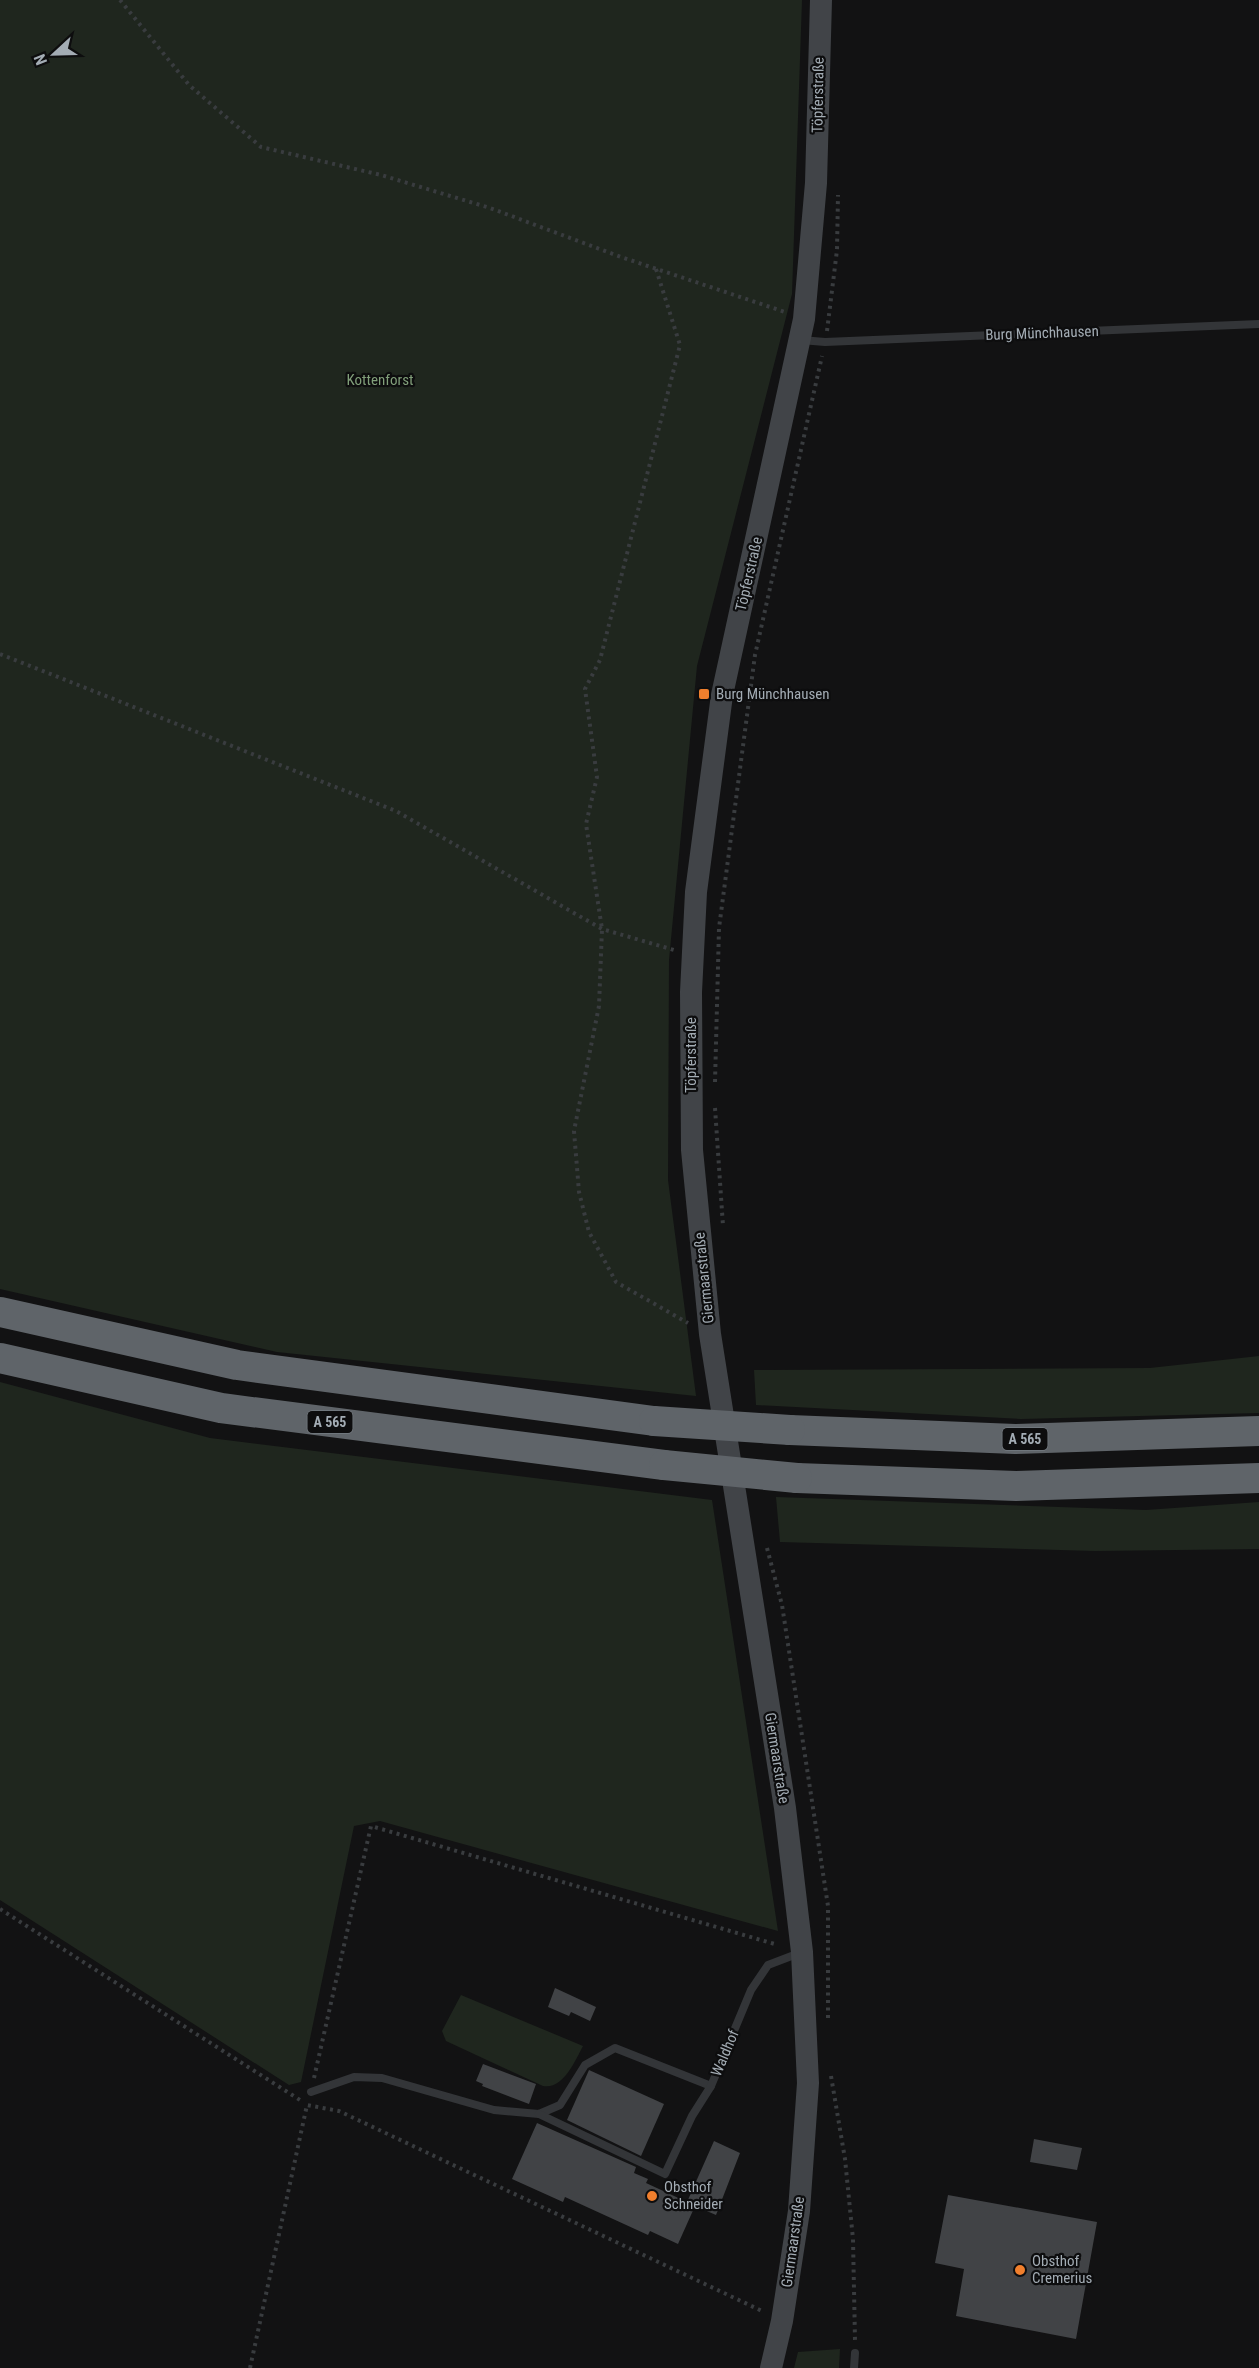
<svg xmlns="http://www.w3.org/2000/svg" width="1259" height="2368" viewBox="0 0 1259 2368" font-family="'Roboto Condensed',sans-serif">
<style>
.green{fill:#1f261e}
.building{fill:#414346}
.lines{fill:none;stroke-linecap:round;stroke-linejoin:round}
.path{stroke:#393c3f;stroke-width:4;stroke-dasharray:3 4.5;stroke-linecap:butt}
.lane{stroke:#333538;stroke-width:8}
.secondary{stroke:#414448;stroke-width:22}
.highway{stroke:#5f6469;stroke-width:30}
.highway-bridge{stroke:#5f6469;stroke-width:30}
.poi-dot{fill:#f07f2d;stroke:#0d0d0e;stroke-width:2}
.labels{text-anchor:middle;stroke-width:4.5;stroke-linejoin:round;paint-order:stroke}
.shield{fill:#0d0d0e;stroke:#767c82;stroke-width:1.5}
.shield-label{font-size:14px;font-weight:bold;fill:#a3acb4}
.street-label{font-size:15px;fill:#a3acb4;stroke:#0d0d0e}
.park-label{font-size:15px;fill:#819f7a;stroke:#0d0d0e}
.poi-label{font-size:15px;fill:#a3acb4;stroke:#0d0d0e;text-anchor:start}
</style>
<rect width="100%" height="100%" fill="#121213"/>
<g class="green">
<polygon points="0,0 802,0 792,294 697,666 669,960 668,1180 696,1396 277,1352 0,1289"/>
<polygon points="1259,1356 1259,1413 1021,1419 756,1405 754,1370 1150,1368"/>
<polygon points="0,1382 210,1438 712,1500 778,1931 380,1821 354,1826 301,2082 289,2085 0,1900"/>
<polygon points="776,1497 1146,1510 1259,1502 1259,1549 1095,1551 780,1542"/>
<path d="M461 1995 583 2046C575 2061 563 2090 543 2086L446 2041 442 2031Z"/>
<polygon points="840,2349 839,2368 794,2368 798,2352"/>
</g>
<g class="building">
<polygon points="555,1988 596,2007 590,2021 571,2012 569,2016 548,2007"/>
<polygon points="483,2064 536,2084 529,2104 482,2086 483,2084 476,2081"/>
<polygon points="589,2070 664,2104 641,2156 567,2120"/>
<polygon points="537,2123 636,2167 634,2173 648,2179 646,2183 687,2202 714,2141 740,2153 716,2215 695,2206 678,2244 650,2231 648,2235 565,2197 563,2202 512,2179"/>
<polygon points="1034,2139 1082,2148 1077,2170 1030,2162"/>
<polygon points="948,2195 1097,2222 1076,2339 956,2316 964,2269 935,2263"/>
</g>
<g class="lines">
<g class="path">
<polyline points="120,0 189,85 261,147 381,175 490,208 621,257 785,312"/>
<polyline points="656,269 680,345 600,660 585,689 597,777 586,824 602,929 599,1006 574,1131 579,1192 589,1232 616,1282 688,1323"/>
<polyline points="827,331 837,250 838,195"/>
<polyline points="0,654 396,811 602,929 674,950"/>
<polyline points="715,1082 719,928 755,655 822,356"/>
<polyline points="715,1108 723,1226"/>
<polyline points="767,1548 782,1605 828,1906 828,2021"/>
<polyline points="0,1909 300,2100"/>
<polyline points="831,2076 845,2159 853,2239 855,2340"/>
<polyline points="314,2078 371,1826 778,1945"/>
<polyline points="250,2368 307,2105 339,2111 762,2311"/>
</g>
<g class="lane">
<polyline points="801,340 825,342 1259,324"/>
<polyline points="311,2092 354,2077 382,2078 494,2110 539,2114 560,2105 585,2065 615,2048 711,2086"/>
<polyline points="539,2114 665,2174 692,2116 711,2086 751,1990 768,1965 802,1952"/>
<polyline points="854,2368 855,2353"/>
</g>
<polyline class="secondary" points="771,2368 782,2321 799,2211 808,2083 802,1952 785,1808 710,1334 692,1150 691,992 696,892 722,695 804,319 816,183 821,0"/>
<g class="highway">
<polyline points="0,1312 237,1365 654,1421"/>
<polyline points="0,1358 221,1408 664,1465"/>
<polyline points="790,1430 1015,1439 1259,1431"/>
<polyline points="797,1478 1016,1486 1259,1478"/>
</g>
<g class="highway-bridge">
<polyline points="654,1421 790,1430"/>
<polyline points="664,1465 797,1478"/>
</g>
</g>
<g class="poi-dot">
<rect x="698" y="688" width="12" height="12" rx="3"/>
<circle cx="652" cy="2196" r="6"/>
<circle cx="1020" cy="2270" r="6"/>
</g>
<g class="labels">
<g class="shield">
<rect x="307.5" y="1411" width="45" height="22" rx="4.5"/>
<rect x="1002.5" y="1428" width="45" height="22" rx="4.5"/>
</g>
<g class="shield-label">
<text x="330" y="1427">A 565</text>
<text x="1025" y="1444">A 565</text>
</g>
<g class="street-label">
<text transform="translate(818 95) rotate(-89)" y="5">Töpferstraße</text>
<text transform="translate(1042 333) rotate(-2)" y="5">Burg Münchhausen</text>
<text transform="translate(749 574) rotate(-77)" y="5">Töpferstraße</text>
<text transform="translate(691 1055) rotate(-90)" y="5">Töpferstraße</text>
<text transform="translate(704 1278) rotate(-96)" y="5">Giermaarstraße</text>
<text transform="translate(777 1758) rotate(81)" y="5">Giermaarstraße</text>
<text transform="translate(725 2053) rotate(-67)" y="5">Waldhof</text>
<text transform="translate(793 2242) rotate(-82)" y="5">Giermaarstraße</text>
</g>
<g class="park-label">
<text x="380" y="385">Kottenforst</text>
</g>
<g class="poi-label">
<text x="716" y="699">Burg Münchhausen</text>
<text x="664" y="2192">Obsthof<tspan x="664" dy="17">Schneider</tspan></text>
<text x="1032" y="2266">Obsthof<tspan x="1032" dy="17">Cremerius</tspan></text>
</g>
</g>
<g transform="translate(54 54) rotate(248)" stroke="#0d0d0e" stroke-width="4.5" paint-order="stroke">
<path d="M0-4.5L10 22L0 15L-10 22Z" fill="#a3acb4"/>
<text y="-9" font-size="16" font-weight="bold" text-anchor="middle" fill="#a3acb4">N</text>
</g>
</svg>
